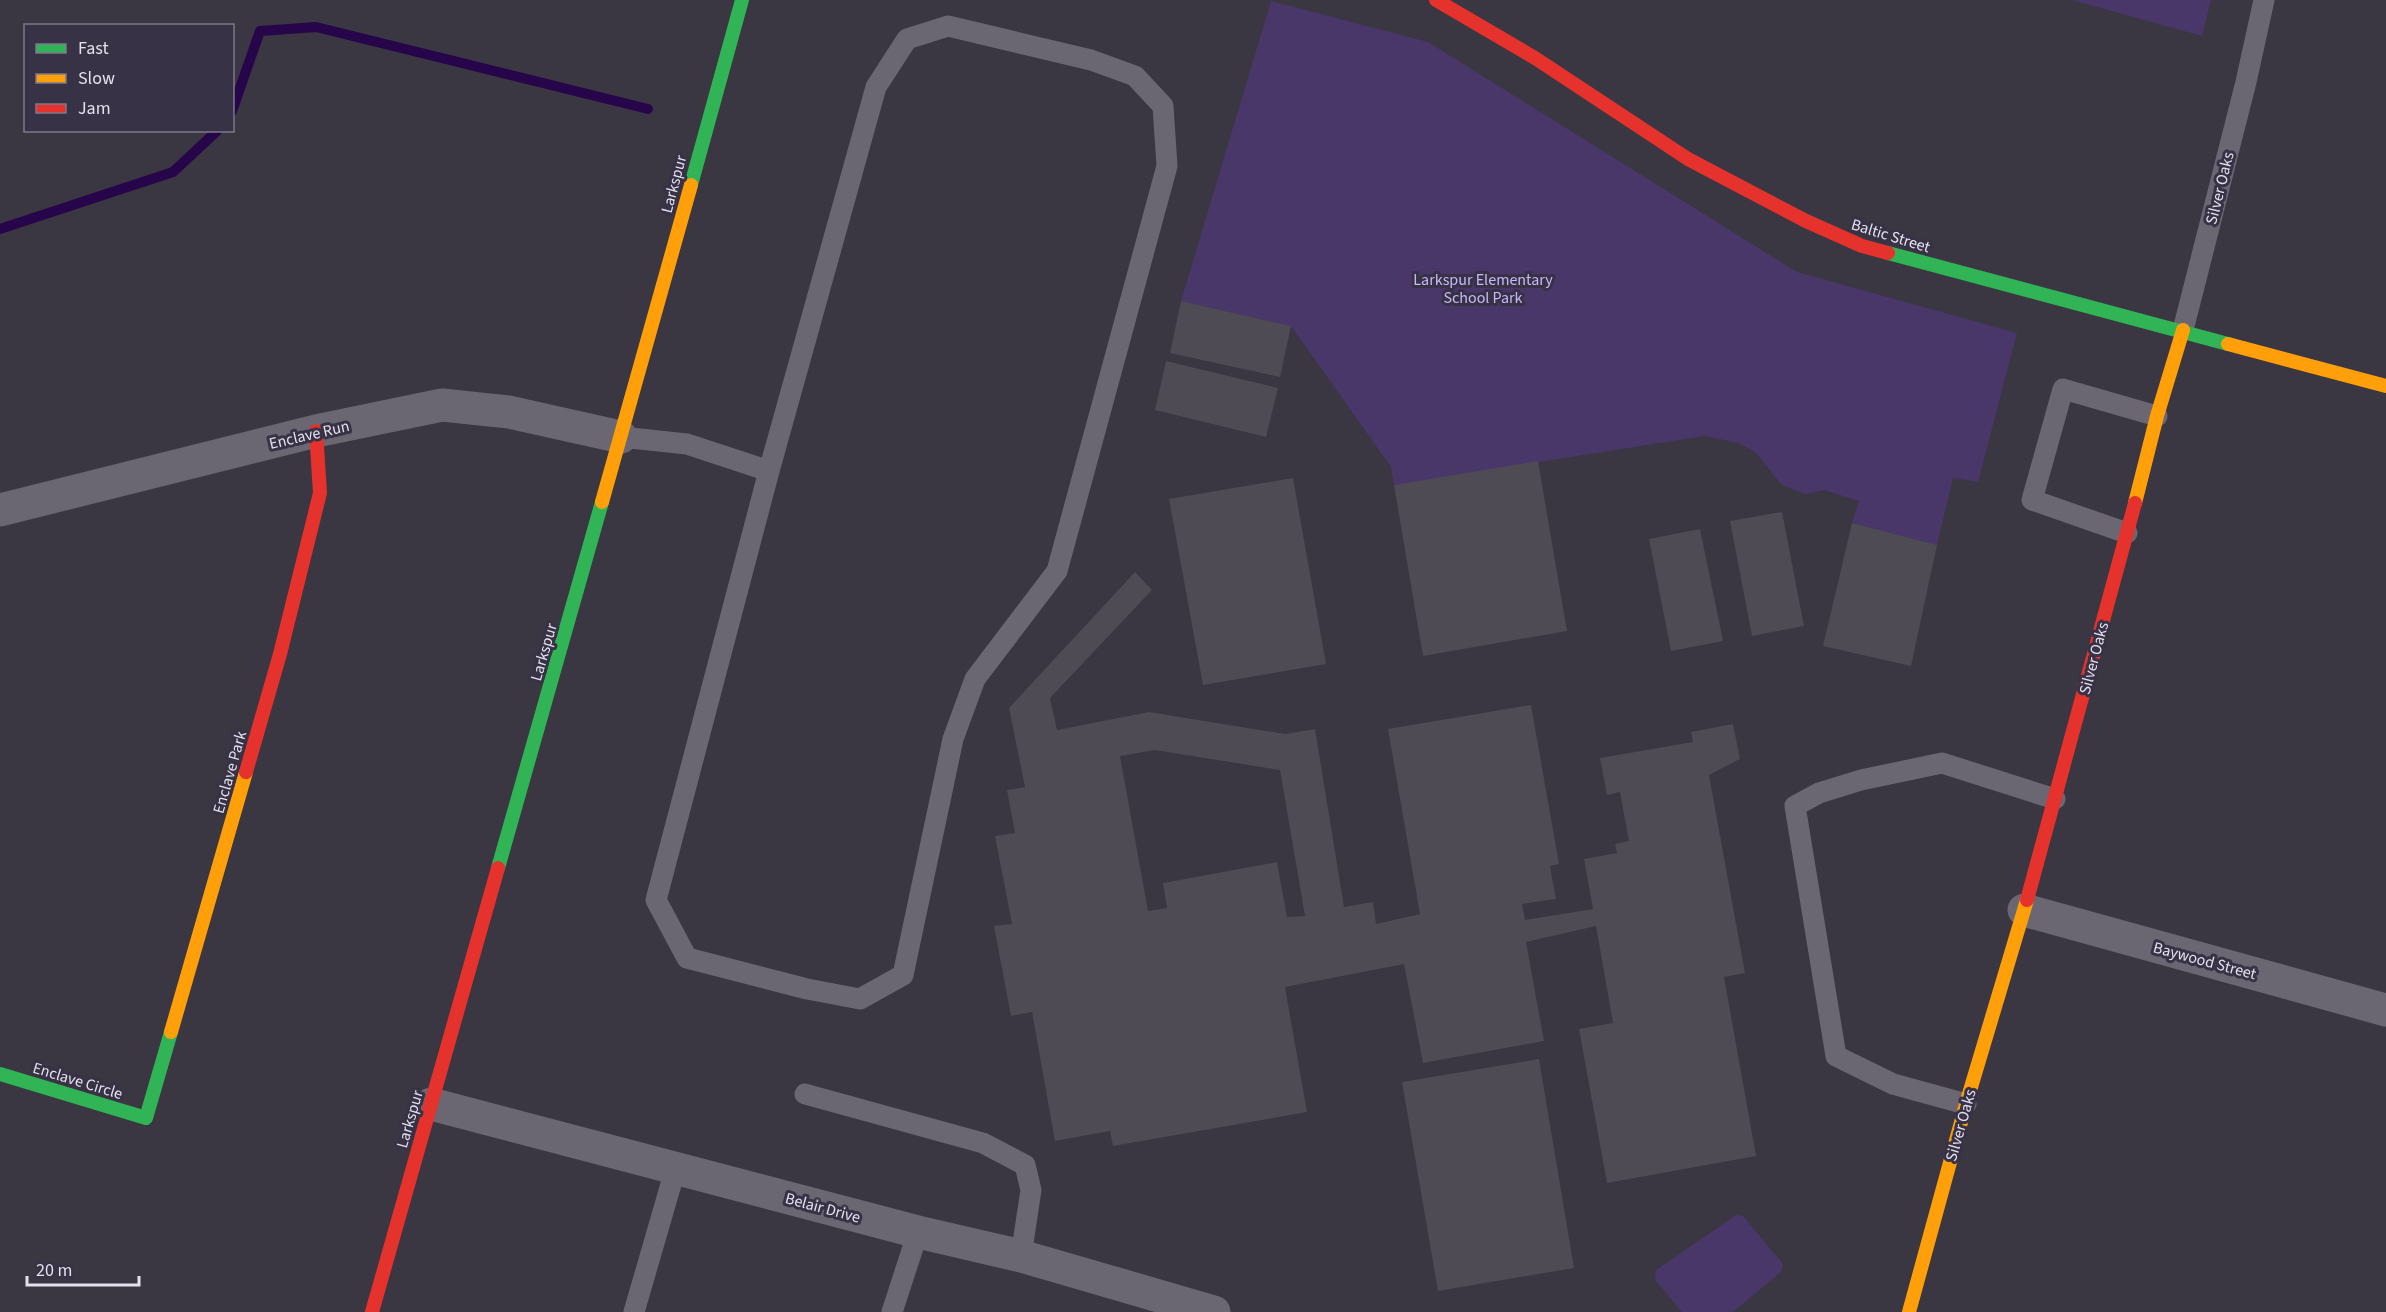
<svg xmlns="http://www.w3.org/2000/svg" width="2386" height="1312" viewBox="0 0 2386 1312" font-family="'Source Sans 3',sans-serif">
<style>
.green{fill:#49376a}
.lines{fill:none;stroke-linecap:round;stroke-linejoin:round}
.stream{stroke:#27054b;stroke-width:10}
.building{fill:#4e4b54;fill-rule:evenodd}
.lane{stroke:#6a6672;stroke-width:21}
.street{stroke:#6a6672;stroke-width:33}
.fast{stroke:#30b455;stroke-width:14}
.slow{stroke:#ff9f0a;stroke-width:14}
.jam{stroke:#e5322d;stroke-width:14}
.labels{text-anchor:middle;stroke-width:6;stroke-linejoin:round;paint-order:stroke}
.street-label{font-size:16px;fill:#e4e0ed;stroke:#383246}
.park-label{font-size:16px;fill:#cab7f8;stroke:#383246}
</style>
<rect width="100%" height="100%" fill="#3a3642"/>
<g class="green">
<polygon points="2072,0 2211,0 2202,36"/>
<polygon points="1271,1 1428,42 1797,272 2017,333 1978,482 1953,478 1937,545 1852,523 1859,501 1824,490 1805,494 1782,485 1756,453 1739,443 1704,436 1394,485 1391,467 1291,326 1181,301"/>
<polygon points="1736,1215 1743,1216 1783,1264 1781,1272 1733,1312 1682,1312 1655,1280 1656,1270"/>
</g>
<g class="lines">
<g class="stream">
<polyline points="232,111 260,31 316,27 648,109"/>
<polyline points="0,229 173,172 218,130"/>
</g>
</g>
<g class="building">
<polygon points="1181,301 1291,326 1280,377 1170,353"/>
<polygon points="1166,361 1278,388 1266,437 1155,410"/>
<polygon points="1538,461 1567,631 1423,656 1394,485"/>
<polygon points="1293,478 1326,664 1203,685 1169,499"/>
<polygon points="1782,512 1804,626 1752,636 1730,521"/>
<polygon points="1852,523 1937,545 1911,666 1823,646"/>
<polygon points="1700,529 1723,641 1671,651 1649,539"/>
<path d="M1135 572 1152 590 1050 698 1057 730 1149 712 1285 734 1315 729 1344 907 1373 902 1376 924 1420 914 1388 729 1531 705 1559 864 1550 866 1556 899 1522 904 1525 920 1593 909 1584 859 1617 853 1615 844 1629 841 1620 792 1607 795 1600 758 1693 742 1691 732 1733 724 1740 759 1709 775 1745 973 1724 977 1756 1156 1607 1183 1579 1029 1613 1023 1596 926 1526 942 1544 1041 1423 1063 1404 964 1285 987 1307 1112 1113 1146 1110 1131 1055 1141 1032 1012 1011 1016 994 926 1012 924 995 836 1015 833 1007 790 1025 787 1009 708ZM1155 750 1280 770 1305 916 1287 917 1277 862 1163 883 1167 908 1148 911 1120 756Z"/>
<polygon points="1539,1059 1574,1268 1438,1291 1402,1082"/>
</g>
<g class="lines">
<g class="lane">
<polygon points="948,26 1091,60 1135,76 1163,106 1167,166 1057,571 975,679 953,739 903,975 860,999 807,989 687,958 656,900 769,471 876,87 907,39"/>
<polyline points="2183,330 2246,82 2264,0"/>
<polyline points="621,437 687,444 769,471"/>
<polyline points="2127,533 2032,500 2063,389 2157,416"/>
<polyline points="805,1094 983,1143 1025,1165 1031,1190 1021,1256"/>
<polyline points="1966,1104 1893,1084 1836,1056 1795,806 1819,793 1861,780 1942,763 2055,799"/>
<polyline points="634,1312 676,1167"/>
<polyline points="892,1312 918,1232"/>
</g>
<g class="street">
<polyline points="0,510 316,431 442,405 509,412 621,437"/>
<polyline points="2024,910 2386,1010"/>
<polyline points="431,1104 918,1232 1021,1256 1214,1312"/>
</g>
<g class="fast">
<polyline points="691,185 742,0"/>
<polyline points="1888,253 2228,344"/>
<polyline points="498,868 602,502"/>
<polyline points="0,1074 146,1118 171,1032"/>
</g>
<g class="slow">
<polyline points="2228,344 2386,386"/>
<polyline points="602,502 691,185"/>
<polyline points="2135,503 2157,416 2183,330"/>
<polyline points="171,1032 246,772"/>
<polyline points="1909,1312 1966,1104 2027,900"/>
</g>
<g class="jam">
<polyline points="1436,0 1535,58 1688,159 1806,221 1862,246 1888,253"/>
<polyline points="246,772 280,654 320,493 316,431"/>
<polyline points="2027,900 2135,503"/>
<polyline points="372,1312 498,868"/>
</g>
</g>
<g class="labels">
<g class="street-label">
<text transform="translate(673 184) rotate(-75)" y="6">Larkspur</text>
<text transform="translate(2219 188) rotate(-76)" y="6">Silver Oaks</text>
<text transform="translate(1891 235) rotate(17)" y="6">Baltic Street</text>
<text transform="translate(309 434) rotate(-13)" y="6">Enclave Run</text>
<text transform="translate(543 652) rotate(-74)" y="6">Larkspur</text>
<text transform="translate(2093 658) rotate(-75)" y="6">Silver Oaks</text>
<text transform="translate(229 772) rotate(-74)" y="6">Enclave Park</text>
<text transform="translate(2205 960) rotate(15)" y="6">Baywood Street</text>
<text transform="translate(78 1080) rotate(17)" y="6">Enclave Circle</text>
<text transform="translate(409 1119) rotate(-74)" y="6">Larkspur</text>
<text transform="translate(1960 1125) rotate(-74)" y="6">Silver Oaks</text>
<text transform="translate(823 1207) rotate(15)" y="6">Belair Drive</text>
</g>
<g class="park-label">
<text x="1483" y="285">Larkspur Elementary<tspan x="1483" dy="18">School Park</tspan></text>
</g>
</g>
<rect x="24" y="24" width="210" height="108" fill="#383246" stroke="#7d7889" stroke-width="1.5"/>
<rect x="36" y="44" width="30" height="9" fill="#30b455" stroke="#7d7889" stroke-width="1.5"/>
<text x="78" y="54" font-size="18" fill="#e4e0ed">Fast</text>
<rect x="36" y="74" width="30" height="9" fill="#ff9f0a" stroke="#7d7889" stroke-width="1.5"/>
<text x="78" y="84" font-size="18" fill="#e4e0ed">Slow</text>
<rect x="36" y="104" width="30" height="9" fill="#e5322d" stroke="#7d7889" stroke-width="1.5"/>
<text x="78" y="114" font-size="18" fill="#e4e0ed">Jam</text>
<path d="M27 1276v9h112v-9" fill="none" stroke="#e4e0ed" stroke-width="3"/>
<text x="36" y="1276" font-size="18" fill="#e4e0ed" stroke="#383246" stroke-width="4.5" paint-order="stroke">20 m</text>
</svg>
